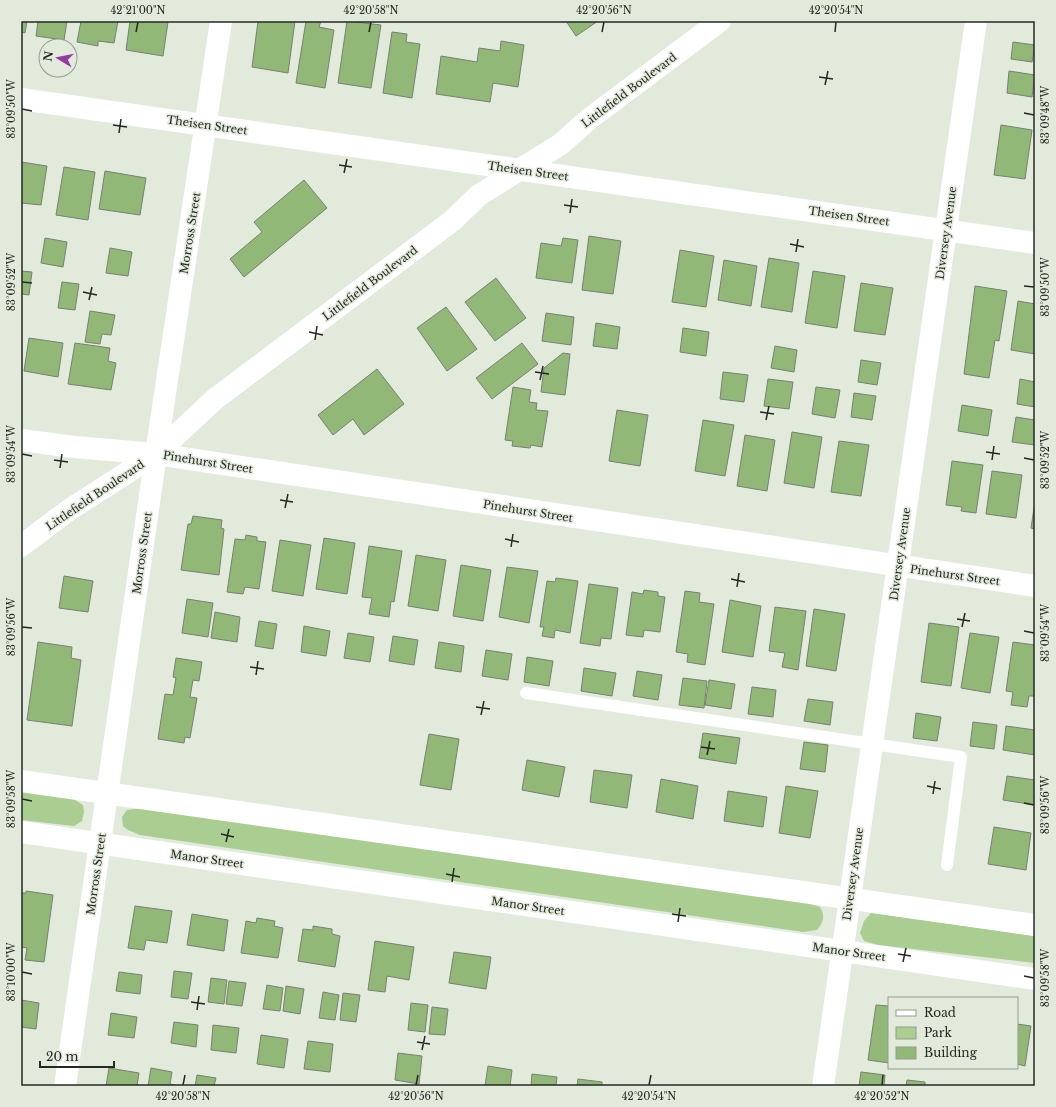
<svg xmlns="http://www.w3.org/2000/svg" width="1056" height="1107" viewBox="0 0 1056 1107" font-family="'Libre Baskerville',serif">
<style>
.green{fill:#aace91}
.building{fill:#91b876;stroke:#788073}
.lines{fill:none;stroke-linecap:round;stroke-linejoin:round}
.service{stroke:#fff;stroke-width:12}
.minor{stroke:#fff;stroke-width:22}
.ticks{fill:none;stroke:#252823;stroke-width:1.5}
.labels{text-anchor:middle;stroke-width:3;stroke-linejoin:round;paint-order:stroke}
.street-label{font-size:11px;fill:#252823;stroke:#e1eadb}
.neatline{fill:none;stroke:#252823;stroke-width:1.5}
.ticks-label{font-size:10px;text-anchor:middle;fill:#252823}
</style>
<rect width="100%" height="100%" fill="#e1eadb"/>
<g class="green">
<polygon points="21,791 72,798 83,805 84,812 82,821 74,826 21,820"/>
<path d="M142 808 807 903 820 907C825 916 824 922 817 930L803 932 140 835 128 830 123 826 122 817 127 810Z"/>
<polygon points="871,913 1035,936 1035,963 878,945 864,941 860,933 864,921"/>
</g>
<g class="building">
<polygon points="21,21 27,21 25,33 21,32"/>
<polygon points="38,21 67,21 64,40 36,36"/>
<polygon points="81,21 118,21 114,43 98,41 98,46 77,42"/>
<polygon points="130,21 168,22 163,56 126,50"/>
<polygon points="258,21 295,21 288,73 252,67"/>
<polygon points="306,21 321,21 319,27 334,30 325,88 296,83"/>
<polygon points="347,21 381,25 371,88 338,83"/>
<polygon points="566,21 598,21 576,36"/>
<polygon points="392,32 407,34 406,42 420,44 412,98 383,93"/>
<polygon points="501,41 524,45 518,87 493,83 490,102 436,94 441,56 477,62 479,48 500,51"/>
<polygon points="1013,42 1035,45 1032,62 1011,59"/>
<polygon points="1009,71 1035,75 1032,97 1007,93"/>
<polygon points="1001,125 1032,130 1025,179 994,175"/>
<polygon points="21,162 47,166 41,205 21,203"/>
<polygon points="64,167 95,172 88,220 56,215"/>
<polygon points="105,171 146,178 140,215 99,209"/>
<polygon points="304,180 327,208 244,277 230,259 262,232 254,222"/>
<polygon points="589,236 621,241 613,294 582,290"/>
<polygon points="45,238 67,242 63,267 41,263"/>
<polygon points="563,238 578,240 572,283 536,278 541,243 561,246"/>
<polygon points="110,248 132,252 128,276 106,273"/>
<polygon points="680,250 714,256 706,307 672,302"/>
<polygon points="769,258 799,263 792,312 761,307"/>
<polygon points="724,260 757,266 751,306 718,300"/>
<polygon points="21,271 32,272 29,295 21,294"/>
<polygon points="813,271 845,276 837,328 805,323"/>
<polygon points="496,278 526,318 495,341 465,302"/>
<polygon points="62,282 79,284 75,310 58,308"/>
<polygon points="861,283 893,288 885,335 854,331"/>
<polygon points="975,286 1007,291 999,341 995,340 989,378 964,374"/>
<polygon points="1018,301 1035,304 1035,354 1011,350"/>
<polygon points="446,307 477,349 447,371 417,328"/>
<polygon points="90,311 115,315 111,335 102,334 100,344 85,342"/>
<polygon points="546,313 574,317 571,345 542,341"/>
<polygon points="596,323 620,327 617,349 593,346"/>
<polygon points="683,328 709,332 706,356 680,352"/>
<polygon points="29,338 63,343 58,377 24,371"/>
<polygon points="75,343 110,348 108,361 116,363 111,390 68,384"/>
<polygon points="522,343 538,364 492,399 476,378"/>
<polygon points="775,346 797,350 794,372 771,368"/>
<polygon points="563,353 570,354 565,395 541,392 544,368"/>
<polygon points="861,360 881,363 877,385 858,382"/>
<polygon points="377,369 404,404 364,435 353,419 333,435 318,415"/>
<polygon points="723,372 748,375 744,402 720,399"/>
<polygon points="768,379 793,382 789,409 764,406"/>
<polygon points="1020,379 1035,382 1035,407 1017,404"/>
<polygon points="513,387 531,390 529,402 537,403 536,410 548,411 542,447 531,445 530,448 512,446 513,441 505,440"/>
<polygon points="816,387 840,390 835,418 812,414"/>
<polygon points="854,393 876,396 872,420 851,417"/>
<polygon points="962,405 992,410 988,436 958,431"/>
<polygon points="617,410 648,415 640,466 609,461"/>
<polygon points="1016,417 1035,420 1035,445 1012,442"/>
<polygon points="703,420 734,425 725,476 695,471"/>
<polygon points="792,432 822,437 814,488 784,483"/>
<polygon points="745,435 775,440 767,491 737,486"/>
<polygon points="839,441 869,445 861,496 831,492"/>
<polygon points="952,461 983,465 976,513 961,511 962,507 946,505"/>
<polygon points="992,471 1022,475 1016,518 986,514"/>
<polygon points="1035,502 1035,529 1031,528"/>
<polygon points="193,516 222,520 221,528 224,529 219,575 181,570 188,524 191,524"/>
<polygon points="246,535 257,537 257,541 266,542 259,589 245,587 243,594 227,592 235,539 245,540"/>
<polygon points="324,538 355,543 347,594 316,589"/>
<polygon points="280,540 311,545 303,596 272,591"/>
<polygon points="369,546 402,551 394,602 391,601 389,617 369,614 372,598 362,597"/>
<polygon points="416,555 446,560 438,611 408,606"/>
<polygon points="461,565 491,570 483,621 453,616"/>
<polygon points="507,567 538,571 529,623 499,617"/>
<polygon points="64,576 93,581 88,612 59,608"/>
<polygon points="556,578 578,581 570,633 555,630 554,638 542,636 544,627 540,627 547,581 555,582"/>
<polygon points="589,584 618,588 611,639 601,638 600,646 580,643"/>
<polygon points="644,590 658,592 658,596 665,597 660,632 644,630 643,637 626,635 632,592 643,594"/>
<polygon points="685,591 700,593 699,602 714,604 705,665 687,662 688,654 676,652"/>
<polygon points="187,599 213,603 208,637 182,633"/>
<polygon points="730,600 761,606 753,657 722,652"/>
<polygon points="775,607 806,611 798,670 782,667 785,653 769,651"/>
<polygon points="814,609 845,614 836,671 806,666"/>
<polygon points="215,612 240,617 237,642 211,638"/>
<polygon points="259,621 277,624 273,649 255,646"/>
<polygon points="929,623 959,627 951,686 921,682"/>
<polygon points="304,626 330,631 326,656 301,652"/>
<polygon points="348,633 374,637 370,662 344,658"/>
<polygon points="970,633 999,637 990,693 961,688"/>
<polygon points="393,636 418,640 414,665 389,661"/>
<polygon points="38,642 72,647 71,658 81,660 72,726 27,720"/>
<polygon points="439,642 464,646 461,672 435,668"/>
<polygon points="1013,642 1035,645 1035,696 1029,696 1027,707 1011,705 1013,692 1006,691"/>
<polygon points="486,650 512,654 508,680 482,676"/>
<polygon points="527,657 553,661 549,686 524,682"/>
<polygon points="176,658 202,662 199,681 193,680 190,697 197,698 190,738 185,737 184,743 158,739 165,694 173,695 176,678 173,677"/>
<polygon points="584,668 616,673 612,696 581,691"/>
<polygon points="637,671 662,675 658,700 633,696"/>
<polygon points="683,678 707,681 704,708 679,705"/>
<polygon points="709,680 735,684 731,709 705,705"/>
<polygon points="752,687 776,690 773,717 748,714"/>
<polygon points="808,699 833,702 830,725 804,721"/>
<polygon points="916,713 941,717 937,741 913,738"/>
<polygon points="973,722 997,725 994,749 970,746"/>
<polygon points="1006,726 1035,730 1035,755 1003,750"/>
<polygon points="703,733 740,738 736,764 699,758"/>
<polygon points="429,734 459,739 451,790 420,785"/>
<polygon points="804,742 828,745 825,772 800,769"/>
<polygon points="527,760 565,767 559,797 522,790"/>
<polygon points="594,770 632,775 627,808 590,802"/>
<polygon points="1007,776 1035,780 1035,805 1003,800"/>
<polygon points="661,779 698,786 693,819 656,812"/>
<polygon points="786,786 818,791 810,838 779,833"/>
<polygon points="728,791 767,797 763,827 724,821"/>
<polygon points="994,827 1031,833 1026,870 988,864"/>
<polygon points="26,891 53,895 44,962 25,960 27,948 21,947 21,893 26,893"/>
<polygon points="135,906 172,911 167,943 146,940 144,950 128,948"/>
<polygon points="192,914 228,920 224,951 187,945"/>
<polygon points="257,918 275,921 274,926 283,928 278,958 241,953 246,921 256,923"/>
<polygon points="313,926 332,929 332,934 340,936 335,967 298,961 303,929 313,930"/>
<polygon points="375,941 414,947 409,980 387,976 385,992 368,990"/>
<polygon points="454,952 491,957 486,989 449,983"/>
<polygon points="174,971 192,973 188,999 171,997"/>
<polygon points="119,972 142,975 140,994 116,991"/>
<polygon points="211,978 227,980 224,1004 208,1002"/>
<polygon points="229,981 246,983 242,1006 226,1004"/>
<polygon points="267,985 283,988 280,1011 263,1009"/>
<polygon points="286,986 304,989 300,1014 283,1011"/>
<polygon points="323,992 339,995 335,1020 319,1018"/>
<polygon points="343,993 360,995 356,1022 340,1020"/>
<polygon points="21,1000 39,1003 36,1029 21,1027"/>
<polygon points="411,1003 428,1005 425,1032 408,1030"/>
<polygon points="876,1005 889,1006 889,1063 868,1060"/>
<polygon points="432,1007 448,1009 445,1035 429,1034"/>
<polygon points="111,1013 137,1017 134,1038 108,1035"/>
<polygon points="174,1022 198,1025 196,1047 171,1043"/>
<polygon points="1017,1024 1031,1026 1025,1066 1017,1064"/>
<polygon points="213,1025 239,1028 236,1053 211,1050"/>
<polygon points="261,1035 288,1039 284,1068 257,1064"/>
<polygon points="308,1041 333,1044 330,1072 304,1069"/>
<polygon points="398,1053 422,1056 419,1084 395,1080"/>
<polygon points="488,1066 512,1070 510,1086 485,1086"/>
<polygon points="109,1068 139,1073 137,1086 106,1086"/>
<polygon points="151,1068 172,1072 170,1084 179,1086 148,1086"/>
<polygon points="861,1072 885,1075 884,1086 859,1086"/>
<polygon points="532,1074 557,1077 556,1086 531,1086"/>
<polygon points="197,1075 216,1078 214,1086 195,1086"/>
<polygon points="578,1079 602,1082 602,1086 577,1086"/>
<polygon points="907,1080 925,1082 925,1086 906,1086"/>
</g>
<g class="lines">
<polyline class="service" points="526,693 961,757 947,865"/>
<g class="minor">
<polyline points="21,99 1035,243"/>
<polyline points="21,440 74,447 156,454 1035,586"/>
<polyline points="21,546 69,510 156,454 215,399 452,221 479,195 561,144 589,119 720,21"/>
<polyline points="21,781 1035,925"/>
<polyline points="21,832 1035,979"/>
<polyline points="65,1086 156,454 221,21"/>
<polyline points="823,1086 976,21"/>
</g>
</g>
<path class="ticks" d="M136 32 138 22M369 32 371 22M602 32 604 22M835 32 836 22M819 77 833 79M825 85 828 71M22 109 32 111M1024 113 1034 115M113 125 127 127M119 133 121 119M339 165 352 167M344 173 347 159M564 205 578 207M570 213 572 199M790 244 804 247M796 252 798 239M22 282 32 283M1024 286 1034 287M83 292 97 295M89 300 92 287M309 332 323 335M315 340 317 326M535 372 549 374M540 380 543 366M760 412 774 414M766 420 769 406M986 452 1000 454M22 454 32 456M1024 458 1034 460M54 460 68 462M992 460 994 446M60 468 62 454M280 500 293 502M285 508 288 494M505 539 519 542M511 547 513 534M731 579 745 582M737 587 739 573M957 619 970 621M22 627 32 628M962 627 965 613M1024 631 1034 633M250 667 264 669M256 675 258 661M476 707 490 709M481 715 484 701M701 747 715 749M707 755 710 741M927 786 941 789M933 794 935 781M22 799 32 801M1024 803 1034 805M221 834 234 837M226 842 229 829M446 874 460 877M452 882 454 868M672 914 686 916M678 922 680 908M898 954 911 956M903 962 906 948M22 972 32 974M1024 976 1034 978M191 1002 205 1004M197 1010 199 996M417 1042 430 1044M422 1050 425 1036M183 1085 185 1075M416 1085 418 1075M649 1085 651 1075M882 1085 883 1075"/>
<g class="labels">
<g class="street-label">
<text transform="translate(629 90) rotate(-37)" y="4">Littlefield Boulevard</text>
<text transform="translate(207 125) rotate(8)" y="4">Theisen Street</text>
<text transform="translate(528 171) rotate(8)" y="4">Theisen Street</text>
<text transform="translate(849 216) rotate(8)" y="4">Theisen Street</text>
<text transform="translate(190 233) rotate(-81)" y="4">Morross Street</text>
<text transform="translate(946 233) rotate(-82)" y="4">Diversey Avenue</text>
<text transform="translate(370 283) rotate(-37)" y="4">Littlefield Boulevard</text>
<text transform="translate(208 462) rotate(9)" y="4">Pinehurst Street</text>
<text transform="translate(95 495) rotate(-34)" y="4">Littlefield Boulevard</text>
<text transform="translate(528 511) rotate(9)" y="4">Pinehurst Street</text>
<text transform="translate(142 553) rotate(-82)" y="4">Morross Street</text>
<text transform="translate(900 554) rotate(-82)" y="4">Diversey Avenue</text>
<text transform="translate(955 575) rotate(8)" y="4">Pinehurst Street</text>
<text transform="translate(207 859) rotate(8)" y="4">Manor Street</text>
<text transform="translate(96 874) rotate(-82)" y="4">Morross Street</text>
<text transform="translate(853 874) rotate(-82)" y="4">Diversey Avenue</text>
<text transform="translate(528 906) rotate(8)" y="4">Manor Street</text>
<text transform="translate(849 952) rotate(8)" y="4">Manor Street</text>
</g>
</g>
<rect width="1056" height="1107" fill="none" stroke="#e1eadb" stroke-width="44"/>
<rect x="888" y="997" width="130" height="72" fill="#e1eadb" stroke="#969c91"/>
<rect x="896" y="1010" width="20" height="6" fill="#ffffff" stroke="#969c91"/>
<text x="924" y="1017" font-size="12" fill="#252823">Road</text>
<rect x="896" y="1027" width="20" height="12" fill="#aace91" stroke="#969c91"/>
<text x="924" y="1037" font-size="12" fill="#252823">Park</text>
<rect x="896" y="1047" width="20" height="12" fill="#91b876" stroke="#969c91"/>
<text x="924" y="1057" font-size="12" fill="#252823">Building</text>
<g transform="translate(58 58) rotate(280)"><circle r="19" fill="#e1eadb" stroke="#969c91"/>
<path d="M0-3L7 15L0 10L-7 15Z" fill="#9539a3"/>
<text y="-6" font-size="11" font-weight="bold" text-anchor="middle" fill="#252823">N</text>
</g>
<path d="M40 1061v6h74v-6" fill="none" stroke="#252823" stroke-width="2"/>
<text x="46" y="1061" font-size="12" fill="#252823" stroke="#e1eadb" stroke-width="3" paint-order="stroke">20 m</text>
<rect x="22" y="22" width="1012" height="1063" class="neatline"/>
<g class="ticks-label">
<text x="138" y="14">42°21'00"N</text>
<text x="371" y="14">42°20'58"N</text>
<text x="604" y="14">42°20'56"N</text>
<text x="836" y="14">42°20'54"N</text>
<text transform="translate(11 109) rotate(-90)" y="4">83°09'50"W</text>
<text transform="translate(1045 115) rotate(-90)" y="4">83°09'48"W</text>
<text transform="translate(11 282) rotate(-90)" y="4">83°09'52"W</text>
<text transform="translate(1045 287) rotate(-90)" y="4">83°09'50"W</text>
<text transform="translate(11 454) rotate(-90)" y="4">83°09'54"W</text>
<text transform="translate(1045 460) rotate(-90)" y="4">83°09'52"W</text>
<text transform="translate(11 627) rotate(-90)" y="4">83°09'56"W</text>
<text transform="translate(1045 633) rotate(-90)" y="4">83°09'54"W</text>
<text transform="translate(11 799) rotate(-90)" y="4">83°09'58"W</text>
<text transform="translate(1045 805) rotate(-90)" y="4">83°09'56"W</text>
<text transform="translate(11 972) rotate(-90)" y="4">83°10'00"W</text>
<text transform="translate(1045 978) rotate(-90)" y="4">83°09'58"W</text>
<text x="183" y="1100">42°20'58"N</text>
<text x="416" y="1100">42°20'56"N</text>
<text x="649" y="1100">42°20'54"N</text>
<text x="882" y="1100">42°20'52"N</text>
</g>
</svg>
